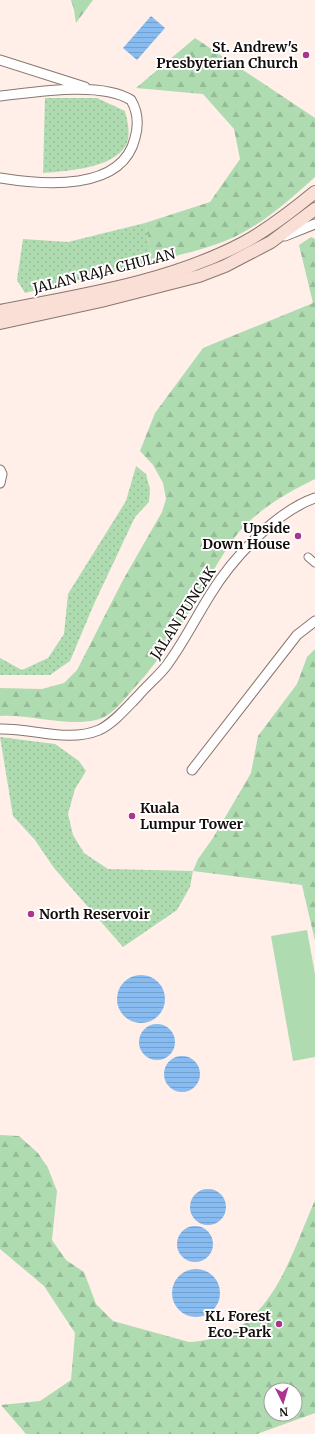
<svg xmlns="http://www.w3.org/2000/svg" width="315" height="1434" viewBox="0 0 315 1434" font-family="Merriweather,serif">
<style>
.grass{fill:url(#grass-dots)}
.forest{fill:url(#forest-firs);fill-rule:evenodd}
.pitch{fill:#afdbb1}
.water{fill:url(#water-rules)}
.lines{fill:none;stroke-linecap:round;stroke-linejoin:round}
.pedestrian-casing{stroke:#887770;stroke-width:9}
.minor-casing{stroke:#887770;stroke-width:11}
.secondary-casing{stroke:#887770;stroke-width:14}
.pedestrian{stroke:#fff;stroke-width:7}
.minor{stroke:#fff;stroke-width:9}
.secondary{stroke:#fadfd7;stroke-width:12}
.poi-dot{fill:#a9358f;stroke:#fff;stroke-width:1.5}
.labels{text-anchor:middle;stroke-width:4;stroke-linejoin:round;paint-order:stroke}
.poi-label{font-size:14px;font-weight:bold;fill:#140d0b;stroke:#fff;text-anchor:end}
.street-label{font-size:14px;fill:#140d0b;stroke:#fff}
</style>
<defs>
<pattern id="grass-dots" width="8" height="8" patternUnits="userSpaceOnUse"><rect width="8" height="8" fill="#afdbb1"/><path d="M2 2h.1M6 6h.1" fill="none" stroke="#96bb97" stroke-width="1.8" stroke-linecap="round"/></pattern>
<pattern id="forest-firs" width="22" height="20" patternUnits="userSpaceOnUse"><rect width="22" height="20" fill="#afdbb1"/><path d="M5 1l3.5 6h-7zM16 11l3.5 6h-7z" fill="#96bb97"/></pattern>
<pattern id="water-rules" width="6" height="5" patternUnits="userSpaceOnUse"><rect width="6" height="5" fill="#88bcf1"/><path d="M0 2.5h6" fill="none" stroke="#74a0cd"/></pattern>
</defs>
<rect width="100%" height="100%" fill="#ffefe8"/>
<g class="grass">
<path d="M45 98H97L125 111C127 119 130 130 128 139 122 168 67 171 43 173Z"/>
<polygon points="145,223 153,262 25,293 17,280 23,239 68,242"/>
<polygon points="136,466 146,474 150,489 149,502 135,517 94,604 70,661 50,675 0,675 0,658 22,670 48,658 64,634 68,594 126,501"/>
<polygon points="0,737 55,744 79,761 86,771 75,789 68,814 73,835 84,853 108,869 193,871 190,887 177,910 123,947 54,868 35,840 13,816"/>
</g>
<g class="forest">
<polygon points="71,0 93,0 76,23 74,10"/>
<path d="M195 38 315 118V177C292 198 267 220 240 234 214 248 181 254 153 262L145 223 210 202 240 159 234 129 203 94 136 88Z"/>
<path d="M311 237 315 239V479C285 494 256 510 235 537 217 561 204 589 188 614 171 643 151 670 129 694 119 705 110 717 96 720 64 727 32 714 0 716V688L42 689 64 683 77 670 123 580 162 512 166 499 163 483 153 465 140 451 155 413 203 348 313 303 299 245Z"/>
<polygon points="315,649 315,941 302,885 193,871 198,859 213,838 251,773 258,736 297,684 307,657"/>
<path d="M0 1135 19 1136 38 1153 48 1168 57 1191 52 1240 66 1260 84 1272 96 1304 113 1321 189 1342C269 1339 288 1262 315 1200V1413L257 1434H26L1 1405 40 1401 71 1380 75 1333 44 1286 0 1249ZM271 1390H295V1414H271Z"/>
</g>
<polygon class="pitch" points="307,930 315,974 315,1057 293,1061 271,936"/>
<g class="water">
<polygon points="151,16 165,28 137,60 123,48"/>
<circle cx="141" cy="999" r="24"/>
<circle cx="157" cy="1042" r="18"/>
<circle cx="182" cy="1074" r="18"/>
<circle cx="208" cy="1207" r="18"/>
<circle cx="195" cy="1244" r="18"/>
<circle cx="196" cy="1293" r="24"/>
</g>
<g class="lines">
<defs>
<polyline id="pedestrian" points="308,557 315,563"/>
<g id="minor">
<polyline points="0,60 85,87"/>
<path d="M0 96C36 92 101 81 131 100 138 112 139 124 135 138 122 192 43 185 0 178"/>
<polyline points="285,236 315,224"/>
<polyline points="0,470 2,474 0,483"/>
<path d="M0 729C32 728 68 743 99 730 114 723 127 707 138 696 147 685 159 676 167 665 184 642 195 619 210 595 232 559 275 512 315 498"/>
<polyline points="192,770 297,635 315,621"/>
</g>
<g id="secondary">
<path d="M0 311C82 295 169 282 243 243 269 229 292 211 315 192"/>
<polyline points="0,323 101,301 199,276 225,266 271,242 315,209"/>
</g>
</defs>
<use href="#pedestrian" class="pedestrian-casing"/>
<use href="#minor" class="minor-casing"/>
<use href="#secondary" class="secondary-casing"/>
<use href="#pedestrian" class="pedestrian"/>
<use href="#minor" class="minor"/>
<use href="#secondary" class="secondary"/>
</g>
<g class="poi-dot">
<circle cx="306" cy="55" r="4"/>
<circle cx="298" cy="536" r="4"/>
<circle cx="132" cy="816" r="4"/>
<circle cx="31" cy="914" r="4"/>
<circle cx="279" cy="1324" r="4"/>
</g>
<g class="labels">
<g class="poi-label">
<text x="298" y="52">St. Andrew's<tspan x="298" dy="16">Presbyterian Church</tspan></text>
<text x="290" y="533">Upside<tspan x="290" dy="16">Down House</tspan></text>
<text x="140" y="813" text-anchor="start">Kuala<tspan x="140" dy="16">Lumpur Tower</tspan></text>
<text x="39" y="919" text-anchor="start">North Reservoir</text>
<text x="271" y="1321">KL Forest<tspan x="271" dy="16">Eco-Park</tspan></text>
</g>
<g class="street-label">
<text transform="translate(104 271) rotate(-14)" y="5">JALAN RAJA CHULAN</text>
<text transform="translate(183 613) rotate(-57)" y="5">JALAN PUNCAK</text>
</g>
</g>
<g transform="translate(283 1402) rotate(175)"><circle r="19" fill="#ffffff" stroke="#a19e9d"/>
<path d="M0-3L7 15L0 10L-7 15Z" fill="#a9358f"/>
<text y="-6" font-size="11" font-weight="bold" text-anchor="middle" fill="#140d0b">N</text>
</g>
</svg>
